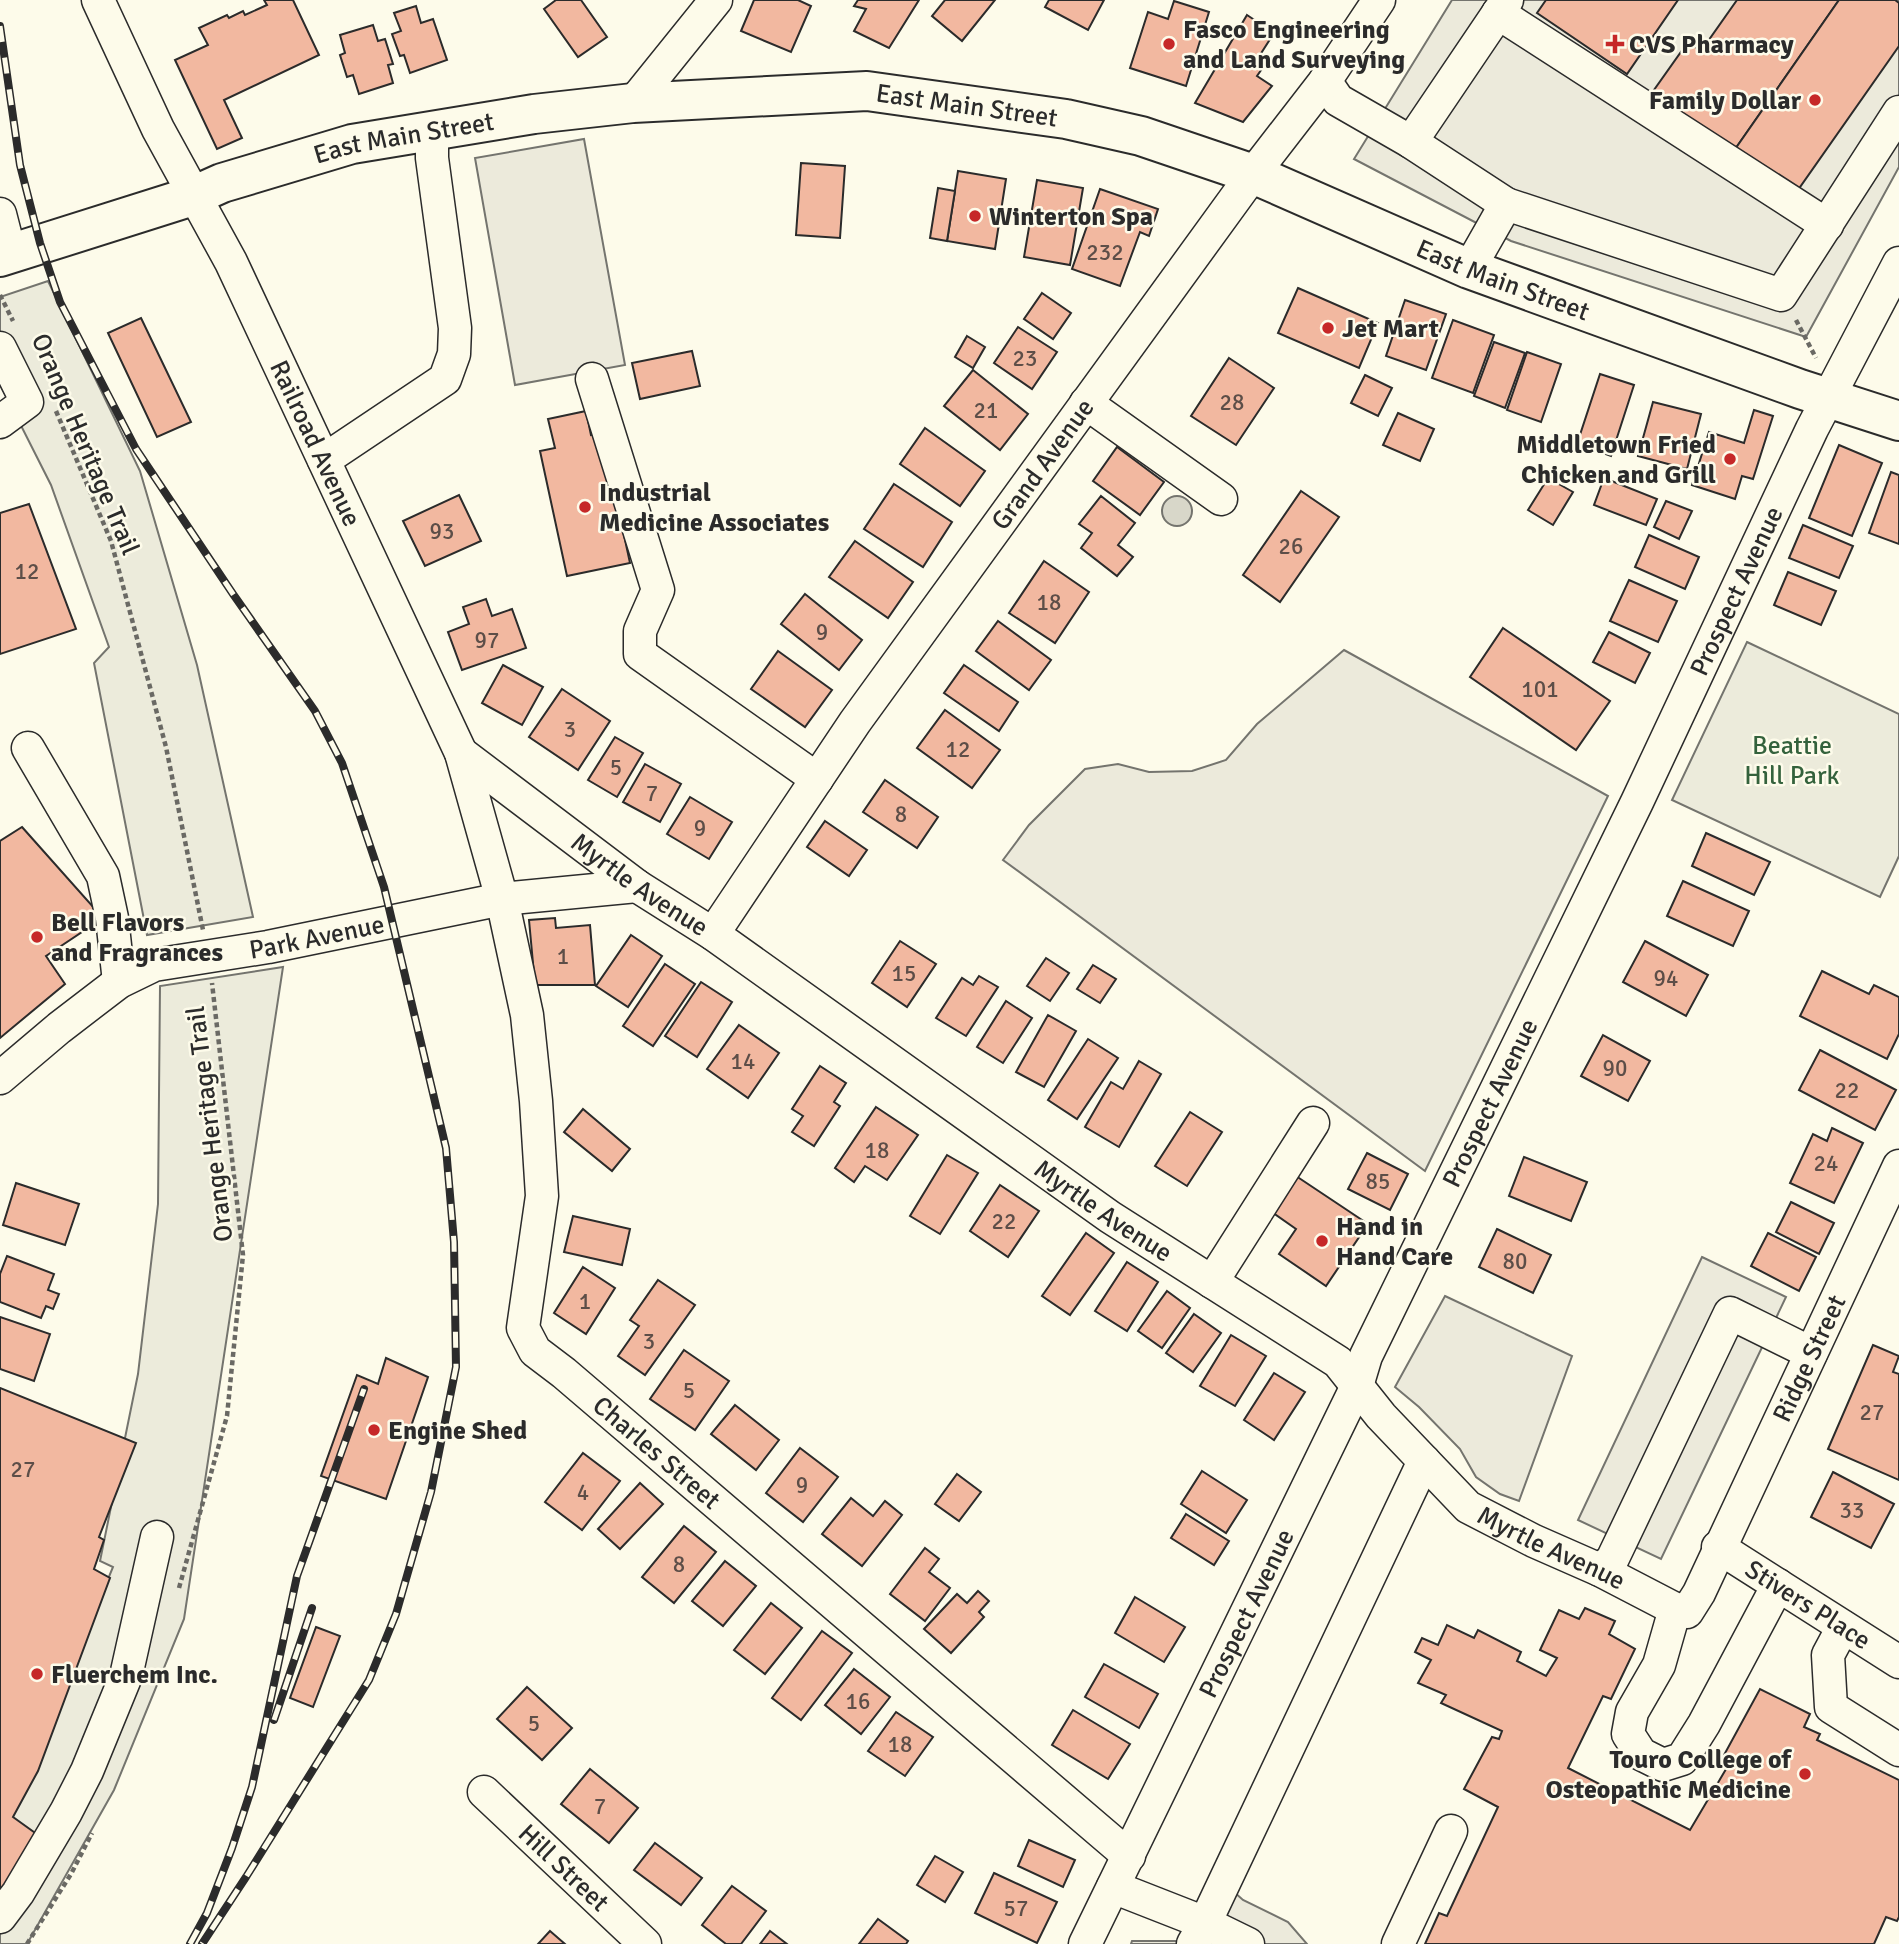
<svg xmlns="http://www.w3.org/2000/svg" width="1899" height="1944" viewBox="0 0 1899 1944" font-family="Signika,sans-serif">
<style>
.green{fill:#ecebdb;stroke:#74746e;stroke-width:2}
.parking{fill:#eceadb;stroke:#74746e;stroke-width:2}
.water{fill:#d8d7c9;stroke:#74746e;stroke-width:2}
.building{fill:#f2b8a0;stroke:#2b2b2b;stroke-width:2}
.lines{fill:none;stroke-linecap:round;stroke-linejoin:round}
.minor-casing{stroke:#2b2b2b;stroke-width:35}
.major-casing{stroke:#2b2b2b;stroke-width:42}
.path{stroke:#6a6964;stroke-width:4.5;stroke-dasharray:5 3.5;stroke-linecap:butt}
.minor{stroke:#fdfbea;stroke-width:32}
.major{stroke:#fdfbea;stroke-width:38}
.rail-casing{stroke:#2b2b2b;stroke-width:8}
.rail{stroke:#fdfbea;stroke-width:5;stroke-dasharray:16;stroke-linecap:butt}
.poi-dot{fill:#c62828;stroke:#fdfbea;stroke-width:2.5}
.labels{text-anchor:middle;stroke-width:5;stroke-linejoin:round;paint-order:stroke}
.number-label{font-size:23px;fill:#5d4e48}
.poi-label{font-size:26px;font-weight:bold;fill:#2b2b2b;stroke:#fdfbea;text-anchor:start}
.street-label{font-size:26px;fill:#2b2b2b;stroke:#fdfbea}
.park-label{font-size:26px;fill:#34623c;stroke:#fdfbea}
</style>
<rect width="100%" height="100%" fill="#fdfbea"/>
<g class="green">
<polygon points="48,281 140,471 197,665 253,917 147,935 94,663 109,647 51,485 0,384 0,297"/>
<polygon points="1747,642 1899,714 1899,856 1880,897 1672,800"/>
<polygon points="283,967 184,1619 114,1790 27,1944 0,1944 0,1815 41,1742 113,1567 100,1561 138,1374 158,1204 160,986"/>
</g>
<g class="parking">
<polygon points="1452,0 1899,0 1899,167 1806,337 1511,241 1354,159"/>
<polygon points="584,139 625,365 515,385 475,158"/>
<polygon points="1344,650 1608,796 1425,1171 1003,860 1029,825 1085,769 1118,764 1149,772 1192,771 1226,760 1257,724"/>
<polygon points="1702,1257 1786,1297 1661,1559 1578,1520"/>
<polygon points="1445,1296 1572,1356 1519,1501 1500,1494 1476,1477 1460,1449 1419,1407 1395,1387"/>
<polygon points="1233,1891 1243,1900 1288,1922 1307,1944 1131,1944 1132,1941 1190,1941"/>
</g>
<circle class="water" cx="1177" cy="511" r="15"/>
<g class="building">
<polygon points="264,0 293,0 319,55 224,100 242,138 217,149 175,60 208,45 199,28 227,15 229,18 243,11 245,15 267,5"/>
<polygon points="556,0 581,0 607,37 578,57 544,9"/>
<polygon points="754,0 798,0 811,6 791,52 741,31"/>
<polygon points="858,0 919,0 889,48 854,31 866,9 854,6"/>
<polygon points="945,0 995,0 962,41 932,16"/>
<polygon points="1049,0 1104,0 1088,30 1045,7"/>
<polygon points="1546,0 1678,0 1627,74 1537,13"/>
<polygon points="1737,0 1839,0 1731,155 1649,97 1688,42 1701,51"/>
<polygon points="1839,0 1895,0 1899,3 1899,46 1793,197 1731,155"/>
<polygon points="1174,1 1209,12 1186,86 1130,68 1148,12 1168,19"/>
<polygon points="416,6 421,23 433,19 447,60 410,73 404,55 400,56 392,34 401,31 394,13"/>
<polygon points="1247,15 1274,33 1260,55 1268,60 1257,76 1272,86 1243,122 1195,103"/>
<polygon points="373,25 378,41 385,39 393,64 388,65 393,83 359,94 353,75 347,77 340,55 345,53 340,35"/>
<polygon points="801,163 845,166 840,238 796,235"/>
<polygon points="958,171 1006,179 995,249 947,241"/>
<polygon points="1037,180 1083,188 1070,265 1024,257"/>
<polygon points="938,188 955,191 947,241 930,238"/>
<polygon points="1100,189 1158,209 1149,236 1140,232 1120,286 1072,269"/>
<polygon points="1298,288 1378,323 1359,368 1278,333"/>
<polygon points="1042,293 1071,313 1053,339 1024,319"/>
<polygon points="1405,300 1446,314 1426,370 1386,356"/>
<polygon points="141,318 191,422 157,437 108,333"/>
<polygon points="1453,320 1494,335 1473,393 1432,378"/>
<polygon points="1018,327 1057,352 1032,389 994,363"/>
<polygon points="967,336 985,347 973,368 955,357"/>
<polygon points="1494,342 1525,353 1505,408 1474,396"/>
<polygon points="692,351 700,386 640,399 632,363"/>
<polygon points="1527,352 1561,364 1541,422 1507,410"/>
<polygon points="1229,358 1274,388 1236,445 1191,416"/>
<polygon points="973,370 1028,414 1000,450 944,406"/>
<polygon points="1600,374 1634,385 1611,456 1577,444"/>
<polygon points="1365,375 1392,388 1378,416 1351,403"/>
<polygon points="1653,402 1701,414 1687,469 1638,456"/>
<polygon points="1754,410 1773,416 1753,479 1742,476 1735,499 1692,485 1709,432 1744,443"/>
<polygon points="586,411 591,435 602,433 630,563 567,576 540,451 555,448 548,419"/>
<polygon points="1398,413 1434,429 1420,461 1383,445"/>
<polygon points="925,428 985,471 960,506 900,464"/>
<polygon points="1839,445 1882,463 1852,536 1809,518"/>
<polygon points="1117,447 1164,482 1140,515 1093,481"/>
<polygon points="1891,472 1899,475 1899,544 1869,533"/>
<polygon points="1548,478 1573,492 1553,525 1528,510"/>
<polygon points="1604,478 1657,499 1646,525 1594,505"/>
<polygon points="894,484 952,522 923,567 864,529"/>
<polygon points="1301,491 1339,517 1280,602 1243,575"/>
<polygon points="459,495 481,541 425,566 403,521"/>
<polygon points="1101,496 1135,523 1118,545 1133,557 1117,576 1081,548 1092,533 1079,524"/>
<polygon points="1666,501 1692,511 1679,539 1654,527"/>
<polygon points="29,504 76,629 0,654 0,513"/>
<polygon points="1803,525 1853,546 1839,578 1789,558"/>
<polygon points="1649,535 1699,557 1685,589 1635,567"/>
<polygon points="855,541 913,582 888,618 829,577"/>
<polygon points="1044,561 1089,592 1055,643 1009,613"/>
<polygon points="1788,572 1836,591 1821,625 1774,605"/>
<polygon points="1629,580 1677,601 1658,642 1610,621"/>
<polygon points="805,594 862,640 839,670 781,624"/>
<polygon points="486,599 492,616 512,609 526,648 462,670 448,632 469,624 463,607"/>
<polygon points="998,621 1051,660 1029,690 976,651"/>
<polygon points="1503,628 1610,701 1576,750 1470,677"/>
<polygon points="1609,632 1650,653 1635,683 1593,662"/>
<polygon points="778,651 832,690 805,727 751,689"/>
<polygon points="503,665 543,687 522,725 482,703"/>
<polygon points="964,665 1018,702 999,731 944,693"/>
<polygon points="562,689 610,721 578,770 529,737"/>
<polygon points="945,710 1000,750 972,788 917,748"/>
<polygon points="615,737 643,753 617,797 588,780"/>
<polygon points="645,764 681,784 660,822 623,802"/>
<polygon points="885,780 938,817 917,848 863,812"/>
<polygon points="690,797 732,822 709,859 667,834"/>
<polygon points="825,821 867,850 849,876 807,847"/>
<polygon points="22,827 103,918 46,956 65,984 0,1038 0,841"/>
<polygon points="1706,833 1770,862 1754,895 1692,866"/>
<polygon points="1683,881 1749,911 1733,946 1667,916"/>
<polygon points="555,918 556,928 590,925 595,985 535,985 529,920"/>
<polygon points="631,935 662,956 628,1007 596,986"/>
<polygon points="900,941 936,964 907,1007 872,983"/>
<polygon points="1645,941 1708,975 1686,1016 1623,982"/>
<polygon points="1046,958 1069,973 1050,1001 1027,986"/>
<polygon points="665,964 695,984 653,1046 623,1026"/>
<polygon points="1093,965 1116,979 1100,1003 1077,989"/>
<polygon points="1822,971 1869,994 1874,985 1899,997 1899,1034 1887,1059 1800,1016"/>
<polygon points="979,976 998,987 966,1036 936,1018 962,978 973,985"/>
<polygon points="701,982 732,1002 697,1057 665,1036"/>
<polygon points="1006,1001 1032,1018 1003,1063 977,1047"/>
<polygon points="1048,1015 1076,1031 1044,1087 1016,1072"/>
<polygon points="739,1025 779,1053 748,1098 707,1069"/>
<polygon points="1603,1035 1650,1061 1628,1101 1581,1076"/>
<polygon points="1088,1039 1118,1058 1077,1119 1048,1100"/>
<polygon points="1820,1050 1896,1090 1875,1130 1799,1090"/>
<polygon points="1139,1061 1161,1074 1119,1147 1085,1127 1111,1082 1123,1089"/>
<polygon points="820,1066 846,1083 834,1102 840,1106 814,1146 792,1132 803,1116 792,1109"/>
<polygon points="876,1107 918,1135 887,1180 865,1166 854,1182 835,1168"/>
<polygon points="583,1109 630,1149 612,1171 564,1132"/>
<polygon points="1190,1112 1222,1132 1187,1186 1155,1166"/>
<polygon points="1832,1128 1863,1143 1834,1203 1790,1183 1813,1134 1827,1141"/>
<polygon points="1367,1153 1408,1174 1390,1210 1348,1189"/>
<polygon points="947,1155 978,1173 940,1234 910,1216"/>
<polygon points="1524,1157 1587,1182 1571,1221 1509,1196"/>
<polygon points="1290,1172 1368,1224 1326,1286 1279,1254 1296,1229 1266,1208"/>
<polygon points="16,1183 79,1204 65,1245 3,1225"/>
<polygon points="1000,1185 1039,1211 1008,1257 970,1231"/>
<polygon points="1791,1202 1834,1223 1819,1254 1776,1232"/>
<polygon points="573,1216 630,1229 622,1265 564,1252"/>
<polygon points="1497,1229 1551,1255 1533,1293 1479,1267"/>
<polygon points="1086,1233 1114,1253 1070,1315 1042,1296"/>
<polygon points="1768,1233 1816,1257 1799,1291 1751,1266"/>
<polygon points="7,1256 54,1274 48,1290 59,1294 53,1309 46,1306 41,1318 0,1302 0,1274"/>
<polygon points="1127,1262 1158,1282 1127,1331 1095,1311"/>
<polygon points="583,1267 615,1288 586,1334 554,1313"/>
<polygon points="658,1280 695,1305 645,1375 618,1356 639,1326 630,1320"/>
<polygon points="1167,1291 1190,1308 1162,1348 1138,1331"/>
<polygon points="1194,1314 1221,1333 1193,1372 1166,1353"/>
<polygon points="0,1317 50,1334 34,1381 0,1369"/>
<polygon points="1231,1335 1266,1356 1235,1406 1200,1386"/>
<polygon points="1873,1345 1899,1356 1893,1372 1899,1374 1899,1480 1828,1449"/>
<polygon points="684,1350 729,1381 695,1430 650,1399"/>
<polygon points="386,1358 428,1377 386,1499 321,1476 357,1375 378,1384"/>
<polygon points="1274,1373 1305,1392 1274,1440 1244,1420"/>
<polygon points="0,1388 136,1443 99,1537 104,1540 94,1569 110,1578 38,1771 13,1817 38,1835 0,1894"/>
<polygon points="735,1405 779,1440 756,1470 711,1434"/>
<polygon points="800,1448 838,1477 803,1522 766,1493"/>
<polygon points="583,1453 620,1481 582,1530 545,1502"/>
<polygon points="1202,1471 1247,1500 1226,1533 1181,1504"/>
<polygon points="1833,1472 1894,1504 1871,1548 1811,1517"/>
<polygon points="957,1474 981,1492 959,1521 935,1504"/>
<polygon points="640,1483 663,1504 620,1549 598,1529"/>
<polygon points="851,1498 873,1516 885,1501 902,1515 862,1566 822,1534"/>
<polygon points="1186,1514 1229,1541 1214,1565 1171,1538"/>
<polygon points="684,1526 716,1552 674,1603 642,1577"/>
<polygon points="925,1548 939,1559 929,1572 950,1588 925,1621 890,1594"/>
<polygon points="725,1561 756,1586 723,1626 692,1601"/>
<polygon points="978,1591 989,1601 979,1612 984,1617 951,1653 924,1629 957,1594 967,1603"/>
<polygon points="1135,1597 1185,1627 1164,1662 1115,1633"/>
<polygon points="771,1603 802,1628 765,1674 734,1650"/>
<polygon points="1585,1608 1615,1621 1609,1634 1635,1649 1611,1699 1603,1696 1568,1768 1690,1830 1732,1759 1724,1755 1760,1689 1810,1714 1804,1727 1820,1734 1817,1740 1899,1780 1899,1917 1897,1921 1886,1917 1874,1944 1425,1944 1439,1913 1447,1916 1498,1807 1464,1789 1492,1737 1499,1739 1502,1731 1441,1703 1446,1695 1418,1683 1431,1660 1415,1652 1422,1638 1438,1645 1447,1625 1474,1638 1478,1630 1521,1652 1517,1661 1546,1676 1557,1658 1540,1650 1559,1610 1579,1619"/>
<polygon points="316,1627 340,1636 313,1707 290,1698"/>
<polygon points="822,1631 852,1653 801,1720 772,1698"/>
<polygon points="1104,1664 1158,1694 1139,1728 1085,1697"/>
<polygon points="854,1669 890,1697 861,1734 825,1705"/>
<polygon points="527,1687 572,1728 542,1760 497,1719"/>
<polygon points="1073,1710 1130,1744 1108,1779 1052,1745"/>
<polygon points="896,1712 933,1737 905,1776 868,1751"/>
<polygon points="590,1769 638,1808 609,1843 561,1804"/>
<polygon points="1029,1840 1075,1860 1063,1887 1018,1866"/>
<polygon points="655,1843 702,1878 681,1905 634,1870"/>
<polygon points="935,1856 963,1872 945,1902 917,1885"/>
<polygon points="994,1873 1057,1902 1037,1943 975,1913"/>
<polygon points="732,1886 766,1911 741,1944 726,1944 702,1925"/>
<polygon points="878,1919 908,1941 906,1944 859,1944"/>
<polygon points="550,1931 565,1944 538,1944"/>
<polygon points="770,1931 787,1944 760,1944"/>
</g>
<g class="lines">
<defs>
<g id="minor">
<path id="s1" d="M98 0 158 129 231 262 461 753 502 899 527 1015 536 1101 542 1196 523 1328 535 1351 564 1373 1129 1856"/>
<polyline points="1498,13 1827,225"/>
<polyline points="1325,81 1338,100 1411,142 1507,0"/>
<polyline points="633,103 716,0"/>
<polyline points="1411,142 1506,204"/>
<polyline points="0,214 10,253"/>
<polyline points="1469,269 1506,204 1781,295 1899,112"/>
<polyline points="0,348 27,402 0,422"/>
<polyline points="592,379 658,590 640,631 640,654 817,779"/>
<polyline points="1086,403 1221,499"/>
<polyline points="324,460 445,379 454,354 455,328 432,158 432,131"/>
<polyline points="28,748 103,876 112,918 119,982"/>
<path id="s2" d="M461 753 637 886 713 934 1110 1217 1338 1362 1381 1416 1468 1507 1534 1541 1600 1570 1675 1609 1687 1612 1699 1593 1899 1166"/>
<path id="s3" d="M713 934 855 722 1253 174 1325 81 1379 0"/>
<path id="s4" d="M0 1078 59 1028 119 982 154 965 268 947 502 899 637 886"/>
<polyline points="1212,1282 1313,1123"/>
<path id="s5" d="M1718 1547 1899 1662"/>
<polyline points="1600,1570 1612,1560 1730,1313 1811,1353"/>
<polyline points="1675,1609 1659,1665 1632,1712 1628,1734 1641,1754 1663,1765 1682,1759 1704,1724 1778,1585"/>
<polyline points="1843,1627 1828,1655 1831,1707 1899,1750"/>
<path id="s6" d="M484 1792 645 1944"/>
<polyline points="1113,1887 1205,1923 1248,1944"/>
<polyline points="0,1917 18,1893 66,1812 87,1771 126,1676 157,1537"/>
<path id="s7" d="M1085 1944 1357 1386 1366 1356 1637 802 1812 429 1899 263"/>
<polyline points="1193,1944 1205,1923 1424,1461"/>
<polyline points="1398,1944 1451,1831"/>
</g>
<g id="major">
<path id="s8" d="M0 257 193 196 222 183 352 144 534 114 633 103 867 91 1066 119 1141 136 1253 174 1469 269 1800 389 1899 421"/>
</g>
</defs>
<use href="#minor" class="minor-casing"/>
<use href="#major" class="major-casing"/>
<g class="path">
<polyline points="0,295 13,321"/>
<polyline points="1796,320 1816,358"/>
<polyline points="56,411 111,541 166,747 203,930"/>
<polyline points="179,1588 227,1416 243,1255 212,983"/>
<polyline points="27,1944 71,1874 92,1833"/>
</g>
<use href="#minor" class="minor"/>
<use href="#major" class="major"/>
<defs>
<g id="rail">
<polyline points="0,26 20,165 40,243 60,302 136,449 233,594 315,711 342,763 384,887 446,1148 454,1242 456,1367 431,1492 396,1614 369,1680 246,1877 202,1944"/>
<polyline points="274,1720 312,1608"/>
<polyline points="190,1944 207,1913 232,1848 252,1787 297,1576 364,1389"/>
</g>
</defs>
<use href="#rail" class="rail-casing"/>
<use href="#rail" class="rail"/>
</g>
<g class="poi-dot">
<circle cx="1169" cy="44" r="7"/>
<path d="M1611.5 33.5h7v7h7v7h-7v7h-7v-7h-7v-7h7z"/>
<circle cx="1815" cy="100" r="7"/>
<circle cx="975" cy="216" r="7"/>
<circle cx="1328" cy="328" r="7"/>
<circle cx="1730" cy="459" r="7"/>
<circle cx="585" cy="507" r="7"/>
<circle cx="37" cy="937" r="7"/>
<circle cx="1322" cy="1241" r="7"/>
<circle cx="374" cy="1430" r="7"/>
<circle cx="37" cy="1674" r="7"/>
<circle cx="1805" cy="1774" r="7"/>
</g>
<g class="labels">
<g class="number-label">
<text x="1105" y="260">232</text>
<text x="1025" y="366">23</text>
<text x="1232" y="410">28</text>
<text x="986" y="418">21</text>
<text x="442" y="539">93</text>
<text x="1291" y="554">26</text>
<text x="27" y="579">12</text>
<text x="1049" y="610">18</text>
<text x="822" y="640">9</text>
<text x="487" y="648">97</text>
<text x="1540" y="697">101</text>
<text x="570" y="737">3</text>
<text x="958" y="757">12</text>
<text x="616" y="775">5</text>
<text x="652" y="801">7</text>
<text x="901" y="822">8</text>
<text x="700" y="836">9</text>
<text x="563" y="964">1</text>
<text x="904" y="981">15</text>
<text x="1666" y="986">94</text>
<text x="743" y="1069">14</text>
<text x="1615" y="1076">90</text>
<text x="1847" y="1098">22</text>
<text x="877" y="1158">18</text>
<text x="1826" y="1171">24</text>
<text x="1378" y="1189">85</text>
<text x="1004" y="1229">22</text>
<text x="1515" y="1269">80</text>
<text x="585" y="1309">1</text>
<text x="649" y="1349">3</text>
<text x="689" y="1398">5</text>
<text x="1872" y="1420">27</text>
<text x="23" y="1477">27</text>
<text x="802" y="1493">9</text>
<text x="583" y="1500">4</text>
<text x="1852" y="1518">33</text>
<text x="679" y="1572">8</text>
<text x="858" y="1709">16</text>
<text x="534" y="1731">5</text>
<text x="900" y="1752">18</text>
<text x="600" y="1814">7</text>
<text x="1016" y="1916">57</text>
</g>
<g class="poi-label">
<text x="1183" y="38">Fasco Engineering<tspan x="1183" dy="30">and Land Surveying</tspan></text>
<text x="1629" y="53">CVS Pharmacy</text>
<text x="1801" y="109" text-anchor="end">Family Dollar</text>
<text x="989" y="225">Winterton Spa</text>
<text x="1342" y="337">Jet Mart</text>
<text x="1716" y="453" text-anchor="end">Middletown Fried<tspan x="1716" dy="30">Chicken and Grill</tspan></text>
<text x="599" y="501">Industrial<tspan x="599" dy="30">Medicine Associates</tspan></text>
<text x="51" y="931">Bell Flavors<tspan x="51" dy="30">and Fragrances</tspan></text>
<text x="1336" y="1235">Hand in<tspan x="1336" dy="30">Hand Care</tspan></text>
<text x="388" y="1439">Engine Shed</text>
<text x="51" y="1683">Fluerchem Inc.</text>
<text x="1791" y="1768" text-anchor="end">Touro College of<tspan x="1791" dy="30">Osteopathic Medicine</tspan></text>
</g>
<g class="street-label">
<text dy="9" stroke="none"><textPath href="#s8" startOffset="989">East Main Street</textPath></text>
<text dy="9" stroke="none"><textPath href="#s8" startOffset="422">East Main Street</textPath></text>
<text dy="9" stroke="none"><textPath href="#s8" startOffset="1556">East Main Street</textPath></text>
<text dy="9" stroke="none"><textPath href="#s1" startOffset="494">Railroad Avenue</textPath></text>
<text transform="translate(86 444) rotate(67)" y="9">Orange Heritage Trail</text>
<text dy="9" stroke="none"><textPath href="#s3" startOffset="574">Grand Avenue</textPath></text>
<text dy="9" stroke="none"><textPath href="#s7" startOffset="1502">Prospect Avenue</textPath></text>
<text dy="9" stroke="none"><textPath href="#s2" startOffset="222">Myrtle Avenue</textPath></text>
<text dy="9" stroke="none"><textPath href="#s4" startOffset="357">Park Avenue</textPath></text>
<text dy="9" stroke="none"><textPath href="#s7" startOffset="934">Prospect Avenue</textPath></text>
<text transform="translate(209 1124) rotate(-97)" y="9">Orange Heritage Trail</text>
<text dy="9" stroke="none"><textPath href="#s2" startOffset="789">Myrtle Avenue</textPath></text>
<text dy="9" stroke="none"><textPath href="#s2" startOffset="1788">Ridge Street</textPath></text>
<text dy="9" stroke="none"><textPath href="#s1" startOffset="1606">Charles Street</textPath></text>
<text dy="9" stroke="none"><textPath href="#s2" startOffset="1356">Myrtle Avenue</textPath></text>
<text dy="9" stroke="none"><textPath href="#s5" startOffset="107">Stivers Place</textPath></text>
<text dy="9" stroke="none"><textPath href="#s7" startOffset="368">Prospect Avenue</textPath></text>
<text dy="9" stroke="none"><textPath href="#s6" startOffset="110">Hill Street</textPath></text>
</g>
<g class="park-label">
<text x="1792" y="754">Beattie<tspan x="1792" dy="30">Hill Park</tspan></text>
</g>
</g>
</svg>
